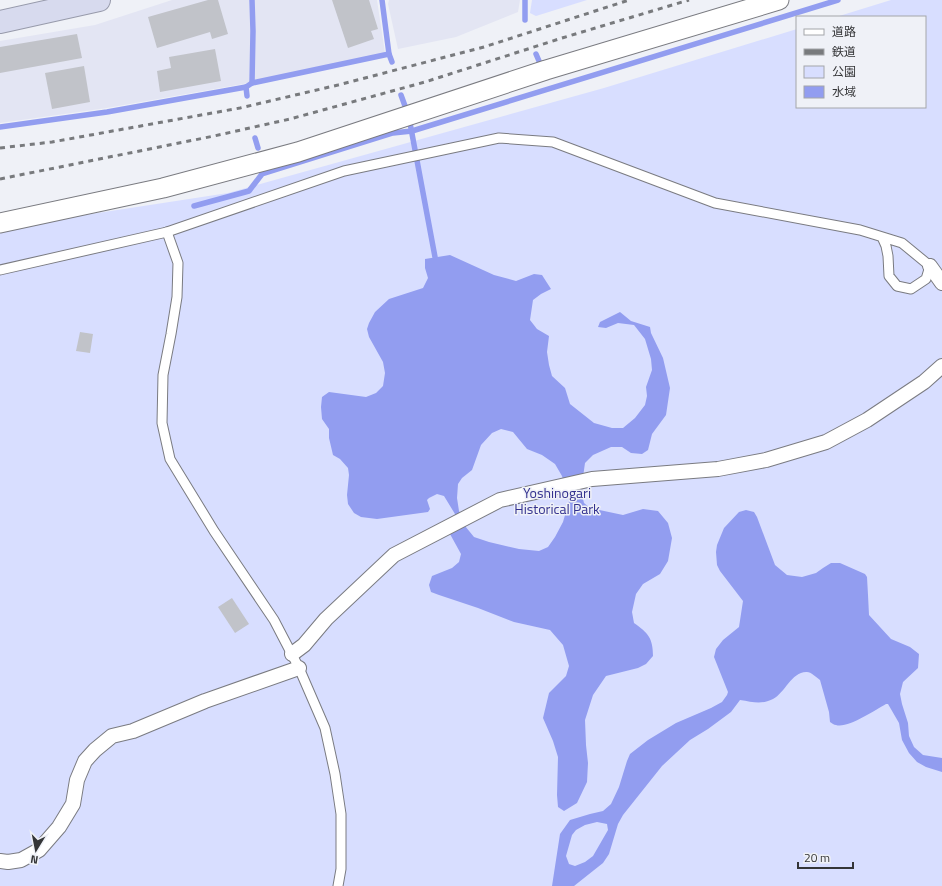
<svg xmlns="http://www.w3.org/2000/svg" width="942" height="886" viewBox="0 0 942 886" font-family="'Titillium Web','Noto Sans JP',sans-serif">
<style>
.built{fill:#e3e5f3}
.green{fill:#d8deff}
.water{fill:#929df0;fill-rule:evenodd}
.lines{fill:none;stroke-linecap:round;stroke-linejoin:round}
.stream{stroke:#929df0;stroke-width:5.5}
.building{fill:#c1c3c9}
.service-casing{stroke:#7a7b81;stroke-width:11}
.pedestrian-casing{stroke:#7a7b81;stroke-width:16}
.minor-casing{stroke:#7a7b81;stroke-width:21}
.trunk-casing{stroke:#979aab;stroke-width:24}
.service{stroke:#fff;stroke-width:9}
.pedestrian{stroke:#fff;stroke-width:14}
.minor{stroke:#fff;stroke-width:19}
.trunk{stroke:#d7daee;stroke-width:22}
.rail{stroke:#787a7d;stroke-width:3;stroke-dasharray:5 5;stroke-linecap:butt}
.labels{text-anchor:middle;stroke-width:3;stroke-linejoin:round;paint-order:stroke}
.park-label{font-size:14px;fill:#32308e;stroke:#eff1f7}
</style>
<rect width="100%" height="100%" fill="#eff1f7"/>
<g class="built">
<polygon points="172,0 377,0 385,53 243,84 107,108 0,123 0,41 95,25"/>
<polygon points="389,0 520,0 518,12 456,37 398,49 388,4"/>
</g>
<g class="green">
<polygon points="532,0 587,0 536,16 530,13"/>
<polygon points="891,0 942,0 942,886 0,886 0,228 228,193 604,88 797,29 797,107 925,107 925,17 836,17"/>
</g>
<g class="water">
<path d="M450 255 494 275 516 281 534 274 542 275 551 289 541 294 533 300 530 320 537 329 549 336 547 352 549 365 552 376 565 388 570 404 594 423 612 428H623L635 418 645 405 647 396 646 387 652 370 651 359 645 339 634 325 618 323 606 328 598 327 600 322 620 312 631 321 650 327 651 333 663 358 670 388 666 415 652 434 648 450 642 454 631 453 622 447H611L593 455 585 463 581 491 584 503 590 508 623 515 643 509 658 511 668 523 672 538 668 561 660 574 643 584 636 594 632 612 634 623C648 633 653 638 653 656L646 664 638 668 606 676 593 695 585 720 586 745 588 763 587 782 577 803 564 811 558 807 557 795 558 757 553 741 543 718 549 693 566 676 569 666 563 645 550 630 514 622 478 608 439 595 431 592 429 585 432 576 452 568 459 562 461 554 450 534 455 514 444 496 437 494 429 498 427 500 430 509 428 512 377 519 361 517 354 513 348 504 347 495 349 475 348 468 340 459 333 455 329 438V429L322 419 321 407 322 397 329 392 366 397 376 393 383 386 385 373 383 362 369 337 367 329 369 323 375 312 389 299 423 288 428 278 425 268V259ZM501 429 513 432 527 449 542 455 555 464 562 476 569 501 563 522 555 537 548 547 539 551 519 549 489 542 474 537 465 526 459 511 457 498 458 484 462 478 472 470 481 445 492 433Z"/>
<path d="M746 510 754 512 757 517 775 565 787 575 802 577 816 573 823 568 831 563H840L865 574 867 577 868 595 869 615 891 639 910 647 919 654 918 668 903 682 900 694 902 704 908 723 909 736 914 747 923 755 942 758V772L926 767 917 762 909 753 902 740 899 723 888 704H886C875 710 847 729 836 725 834 725 832 723 830 722L829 712 820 680C816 677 811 672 807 672 792 671 785 693 773 699 761 705 753 702 740 700L731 712 708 729 690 740 662 766 623 815 618 824 609 854 603 863 574 886H552L560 834 570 820 590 814 603 811 611 804 619 787 627 761 630 754 648 740 676 723 711 708 722 702 727 695 728 692 714 657 716 649 723 640 739 627 743 601 720 571 717 565 716 552 717 545 724 528 739 512ZM597 822 607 824 608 830 593 856 585 862 575 866 569 864 566 856 572 835 576 830 585 825Z"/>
</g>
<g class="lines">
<g class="stream">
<polyline points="382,0 389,54 392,62"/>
<polyline points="525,20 525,0"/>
<polyline points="536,54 539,61"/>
<polyline points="252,83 389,54"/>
<polyline points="401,95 405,106"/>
<polyline points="247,96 246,87 252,83 253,31 252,0"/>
<polyline points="410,123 435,257"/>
<polyline points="0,127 107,112 246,87"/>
<polyline points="255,138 258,148"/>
<polyline points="194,206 249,191 262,174 393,133 412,131 838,0"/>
</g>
</g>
<g class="building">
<polygon points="208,0 218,0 228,34 212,39 210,32 157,48 148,17"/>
<polygon points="332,0 369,0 378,29 371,31 374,39 348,48"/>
<polygon points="77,34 82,58 0,73 0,47"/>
<polygon points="215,49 221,81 160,92 157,71 171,68 169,57"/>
<polygon points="84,66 90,102 52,109 45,73"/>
<polygon points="80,332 93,334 90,353 76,351"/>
<polygon points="232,598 249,624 235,633 218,607"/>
</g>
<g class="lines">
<defs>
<g id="service">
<polyline points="167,232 178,263 177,297 171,334 163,375 162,423 170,459 214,531 274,620 299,668 325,728 335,774 341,814 341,869 338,886"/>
<polyline points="0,270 167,232 344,171 499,138 553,142 715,203 860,230 902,243 930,266 926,279 911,289 897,286 889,276 888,256 886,246 882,237"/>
</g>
<g id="pedestrian">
<polyline points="930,266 942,283"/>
<polyline points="292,654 304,645 326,619 394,555 500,500 592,479 718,469 766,460 826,442 867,420 924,382 942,366"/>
<polyline points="0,861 8,862 21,860 39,850 59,827 73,804 77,780 85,761 95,750 112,736 133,731 205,701 299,668"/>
</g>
<polyline id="minor" points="0,223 163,188 298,152 546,70 779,0"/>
<polyline id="trunk" points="0,22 99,0"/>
</defs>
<use href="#service" class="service-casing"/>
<use href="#pedestrian" class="pedestrian-casing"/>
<use href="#minor" class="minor-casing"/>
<use href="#trunk" class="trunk-casing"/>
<use href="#service" class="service"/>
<use href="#pedestrian" class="pedestrian"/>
<use href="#minor" class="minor"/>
<use href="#trunk" class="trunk"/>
<g class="rail">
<polyline points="0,148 52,142 240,108 338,85 484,47 629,0"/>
<polyline points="0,179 214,136 290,119 425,82 562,38 689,0"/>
</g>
</g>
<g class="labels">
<g class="park-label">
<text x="557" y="498">Yoshinogari<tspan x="557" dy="16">Historical Park</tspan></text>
</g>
</g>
<rect x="796" y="16" width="130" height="92" fill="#eff1f7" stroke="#a4a6aa"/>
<rect x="804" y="29" width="20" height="6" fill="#ffffff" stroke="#a4a6aa"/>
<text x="832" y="36" font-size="12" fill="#343537">道路</text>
<rect x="804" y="49" width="20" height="6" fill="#787a7d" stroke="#a4a6aa"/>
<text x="832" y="56" font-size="12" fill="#343537">鉄道</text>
<rect x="804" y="66" width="20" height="12" fill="#d8deff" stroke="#a4a6aa"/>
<text x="832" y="76" font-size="12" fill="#343537">公園</text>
<rect x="804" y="86" width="20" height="12" fill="#929df0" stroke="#a4a6aa"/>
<text x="832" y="96" font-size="12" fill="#343537">水域</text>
<g transform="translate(36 850) rotate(190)" stroke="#eff1f7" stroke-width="3" paint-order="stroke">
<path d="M0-3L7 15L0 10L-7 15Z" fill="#343537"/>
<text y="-6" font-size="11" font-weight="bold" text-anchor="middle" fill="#343537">N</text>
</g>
<path d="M798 862v6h55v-6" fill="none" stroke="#343537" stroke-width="2"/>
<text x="804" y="862" font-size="12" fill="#343537" stroke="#eff1f7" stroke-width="3" paint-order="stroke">20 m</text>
</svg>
